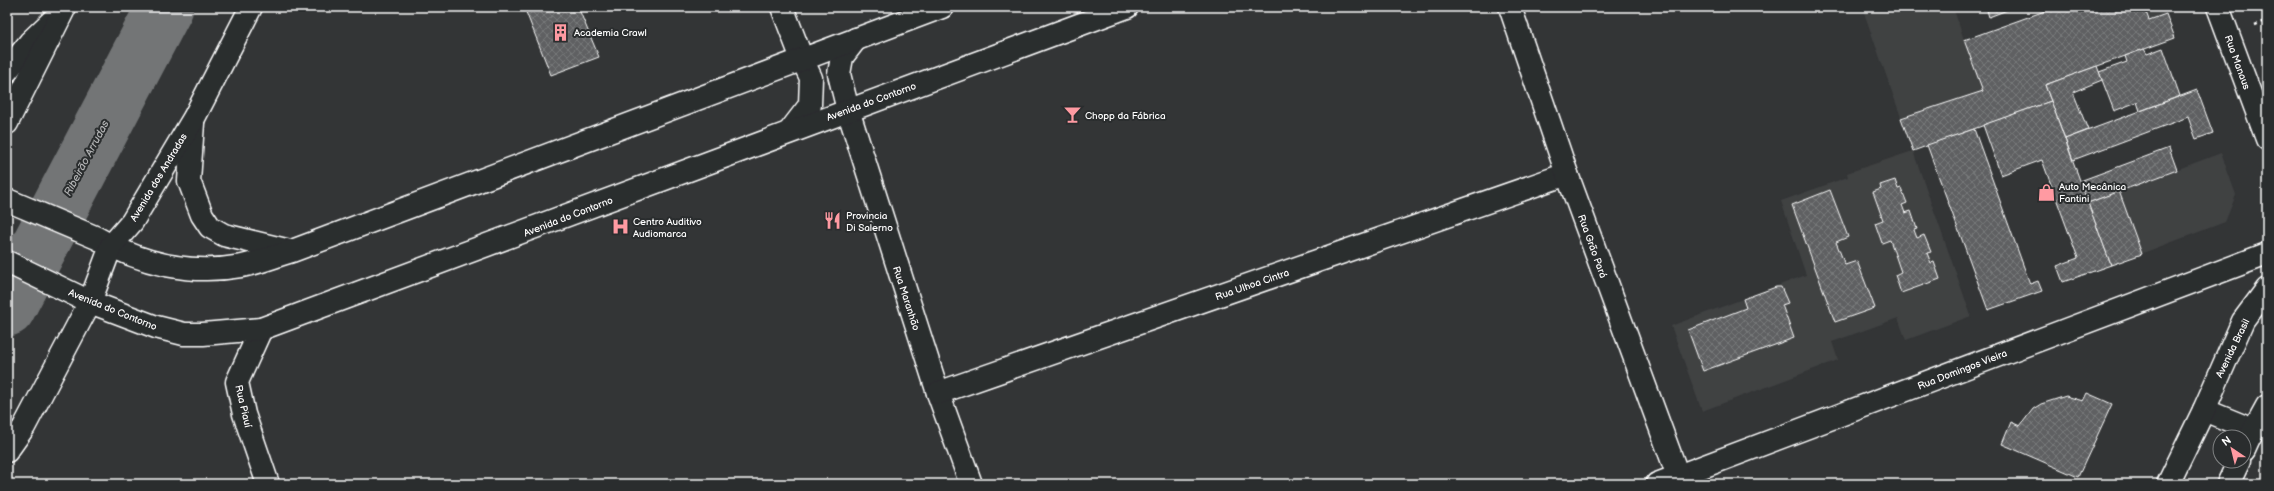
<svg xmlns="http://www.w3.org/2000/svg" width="2274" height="491" viewBox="0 0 2274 491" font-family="'Balsamiq Sans',sans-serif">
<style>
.built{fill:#404243}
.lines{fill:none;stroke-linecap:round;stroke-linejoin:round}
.river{stroke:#737576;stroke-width:57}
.building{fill:url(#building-cross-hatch);stroke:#fff}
.street-casing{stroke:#fff;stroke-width:25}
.secondary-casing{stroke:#fff;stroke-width:25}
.primary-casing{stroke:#fff;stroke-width:25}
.path{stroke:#fff;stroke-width:2.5;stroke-dasharray:3 3;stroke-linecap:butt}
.street{stroke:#2a2d2e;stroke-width:22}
.secondary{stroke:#2a2d2e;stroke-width:22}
.primary{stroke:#2a2d2e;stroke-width:22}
.labels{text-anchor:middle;stroke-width:4;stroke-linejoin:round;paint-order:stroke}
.poi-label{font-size:10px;fill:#fff;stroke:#2a2d2e;text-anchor:start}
.street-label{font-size:10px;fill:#fff;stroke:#2a2d2e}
.water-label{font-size:11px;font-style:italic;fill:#b2b3b4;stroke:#2a2d2e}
</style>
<defs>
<pattern id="building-cross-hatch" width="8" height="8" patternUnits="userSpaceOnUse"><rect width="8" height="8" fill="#5f6162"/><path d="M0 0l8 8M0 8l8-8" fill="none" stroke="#77797a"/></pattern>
</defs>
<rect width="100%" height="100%" fill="#333536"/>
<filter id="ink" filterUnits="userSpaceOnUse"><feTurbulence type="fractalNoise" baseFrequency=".025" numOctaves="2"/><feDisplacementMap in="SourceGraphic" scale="8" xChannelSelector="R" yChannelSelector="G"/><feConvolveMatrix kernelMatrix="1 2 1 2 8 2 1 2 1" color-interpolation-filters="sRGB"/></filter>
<g filter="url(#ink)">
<g class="built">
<polygon points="1862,7 1953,7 1964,40 2056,7 2164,7 2175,38 2097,66 1913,151 1971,316 1906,340 1898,318 1832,342 1838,360 1702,411 1671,326 1806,275 1781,201 1848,177 1847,173 1913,151"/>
<polygon points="2221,153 2236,195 2225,222 2111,265 2088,203"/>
</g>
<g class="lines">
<polyline class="river" points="7,308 165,7"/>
</g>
<g class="building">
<polygon points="524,7 578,7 599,57 551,75"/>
<polygon points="1986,7 2015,7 1989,17"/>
<polygon points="2056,7 2144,7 2149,20 2166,14 2175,38 2045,85 2051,101 1913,151 1901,118 1983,91 1964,40"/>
<polygon points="2163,48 2180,96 2140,111 2137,102 2114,111 2099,72 2127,62 2125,56 2144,49 2147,54"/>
<polygon points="2097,66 2102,80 2073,92 2088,130 2065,139 2045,85"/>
<polygon points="2197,90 2213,133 2196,139 2188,117 2073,160 2065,139"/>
<polygon points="2051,101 2111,265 2063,282 2057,266 2078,258 2042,160 2001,175 1983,125"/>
<polygon points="1974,129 2030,284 2038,281 2042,291 1988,310 1927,145"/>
<polygon points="2169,148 2177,170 2088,203 2080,181"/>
<polygon points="1895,180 1898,189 1901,188 1907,203 1902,205 1905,213 1911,211 1917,229 1914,230 1917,238 1924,235 1931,252 1927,253 1931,263 1934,262 1940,279 1901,293 1895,275 1901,272 1890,240 1882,243 1875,223 1883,220 1873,192 1881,189 1880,185"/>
<polygon points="1830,190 1848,237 1836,242 1845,265 1857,261 1875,308 1835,322 1792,205"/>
<polygon points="2119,191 2142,254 2111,265 2088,203"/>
<polygon points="1776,287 1781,287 1788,303 1782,305 1794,338 1703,371 1688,330 1746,308 1743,299"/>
<polygon points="2087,393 2112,404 2078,477 2002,444 2011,422 2020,426 2033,409 2041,404 2066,396 2083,401"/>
</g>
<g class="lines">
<defs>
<g id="street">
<polyline points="782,7 802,59"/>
<polyline points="848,110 938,393 971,484"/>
<polyline points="261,329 237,382 244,414 268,484"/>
<polyline points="938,393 1567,174"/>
<polyline points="2204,410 2253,430 2244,450"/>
<polyline points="2250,437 2267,406"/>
<polyline points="1657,484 2267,254"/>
<polyline points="2228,484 2239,461"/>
</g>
<g id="secondary">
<polyline points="1510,7 1567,174 1681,484"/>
<polyline points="2218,7 2267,139"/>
<polyline points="2168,484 2204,410 2243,321 2267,289"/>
</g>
<g id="primary">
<polyline points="7,71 30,42 53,20"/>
<polyline points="848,110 839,74 842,57 856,39"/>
<polyline points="7,123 65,7"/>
<polyline points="193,123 189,181 202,215 210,227 224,235 290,251"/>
<polyline points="790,131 810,105 811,78 802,59"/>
<path d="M7 200 97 238C141 264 191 275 242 266 258 263 275 256 292 251L942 7"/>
<polyline points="7,262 90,302 156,327 184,334 203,334 261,329 1127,7"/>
<polyline points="7,451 24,427 90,302 111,246 132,222 194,118 251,7"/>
</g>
</defs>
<use href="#street" class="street-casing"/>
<use href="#secondary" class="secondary-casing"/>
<use href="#primary" class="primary-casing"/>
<polyline class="path" points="2255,25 2267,20"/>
<use href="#street" class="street"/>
<use href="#secondary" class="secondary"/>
<use href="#primary" class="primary"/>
</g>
</g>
<defs>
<symbol id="building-bare" viewBox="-9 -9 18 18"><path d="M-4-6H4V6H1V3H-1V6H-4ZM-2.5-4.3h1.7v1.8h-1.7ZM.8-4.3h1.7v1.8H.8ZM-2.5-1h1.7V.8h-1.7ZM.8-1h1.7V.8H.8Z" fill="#ff9aa2" stroke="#2a2d2e" stroke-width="2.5" paint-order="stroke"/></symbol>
<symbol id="bar-bare" viewBox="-9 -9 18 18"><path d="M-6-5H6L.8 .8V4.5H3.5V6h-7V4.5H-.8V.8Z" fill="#ff9aa2" stroke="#2a2d2e" stroke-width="2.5" paint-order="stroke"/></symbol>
<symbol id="shop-bare" viewBox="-9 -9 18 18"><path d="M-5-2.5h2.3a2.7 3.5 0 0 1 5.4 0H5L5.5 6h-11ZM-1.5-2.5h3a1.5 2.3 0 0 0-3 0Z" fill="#ff9aa2" stroke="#2a2d2e" stroke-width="2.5" paint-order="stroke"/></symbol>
<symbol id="restaurant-bare" viewBox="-9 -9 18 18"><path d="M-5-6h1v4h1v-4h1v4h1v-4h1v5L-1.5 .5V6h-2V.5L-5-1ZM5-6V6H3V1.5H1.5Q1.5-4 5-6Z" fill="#ff9aa2" stroke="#2a2d2e" stroke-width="2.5" paint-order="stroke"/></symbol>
<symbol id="hospital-bare" viewBox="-9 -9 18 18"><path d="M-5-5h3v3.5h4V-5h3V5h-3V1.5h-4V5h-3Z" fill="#ff9aa2" stroke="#2a2d2e" stroke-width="2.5" paint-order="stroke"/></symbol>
</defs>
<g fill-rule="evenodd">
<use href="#building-bare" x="548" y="20" width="25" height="25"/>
<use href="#bar-bare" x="1060" y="102" width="25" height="25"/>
<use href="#shop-bare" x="2034" y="180" width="25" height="25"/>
<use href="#restaurant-bare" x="820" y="208" width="25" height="25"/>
<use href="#hospital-bare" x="608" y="214" width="25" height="25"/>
</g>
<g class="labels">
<g class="poi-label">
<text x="574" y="36">Academia Crawl</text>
<text x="1085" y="119">Chopp da Fábrica</text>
<text x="2059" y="190">Auto Mecânica<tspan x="2059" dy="12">Fantini</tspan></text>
<text x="846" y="219">Provincia<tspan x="846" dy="12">Di Salerno</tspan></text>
<text x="633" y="225">Centro Auditivo<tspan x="633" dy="12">Audiomarca</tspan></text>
</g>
<g class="street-label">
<text transform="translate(2238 62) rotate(70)" y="4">Rua Manaus</text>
<text transform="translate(871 101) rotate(-20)" y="4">Avenida do Contorno</text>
<text transform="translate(158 177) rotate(-59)" y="4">Avenida dos Andradas</text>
<text transform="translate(568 216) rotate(-21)" y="4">Avenida do Contorno</text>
<text transform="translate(1593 246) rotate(70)" y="4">Rua Grão Pará</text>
<text transform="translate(1252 284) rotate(-19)" y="4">Rua Ulhoa Cintra</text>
<text transform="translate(907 298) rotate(72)" y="4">Rua Maranhão</text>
<text transform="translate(113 309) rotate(22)" y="4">Avenida do Contorno</text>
<text transform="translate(2232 348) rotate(-64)" y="4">Avenida Brasil</text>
<text transform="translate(1962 369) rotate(-21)" y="4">Rua Domingos Vieira</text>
<text transform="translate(244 406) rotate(77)" y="4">Rua Piauí</text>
</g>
<g class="water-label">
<text transform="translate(86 158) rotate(-62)" y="4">Ribeirão Arrudas</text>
</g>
</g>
<rect width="2274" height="491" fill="none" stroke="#2a2d2e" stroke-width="24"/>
<rect x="12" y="12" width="2250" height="467" fill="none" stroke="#fff" stroke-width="1.5" filter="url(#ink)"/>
<g transform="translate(2232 449) rotate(325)"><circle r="19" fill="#2a2d2e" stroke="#7f8182"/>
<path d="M0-3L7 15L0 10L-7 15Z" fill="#ff9aa2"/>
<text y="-6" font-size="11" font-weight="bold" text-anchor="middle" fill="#ffffff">N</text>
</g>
</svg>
